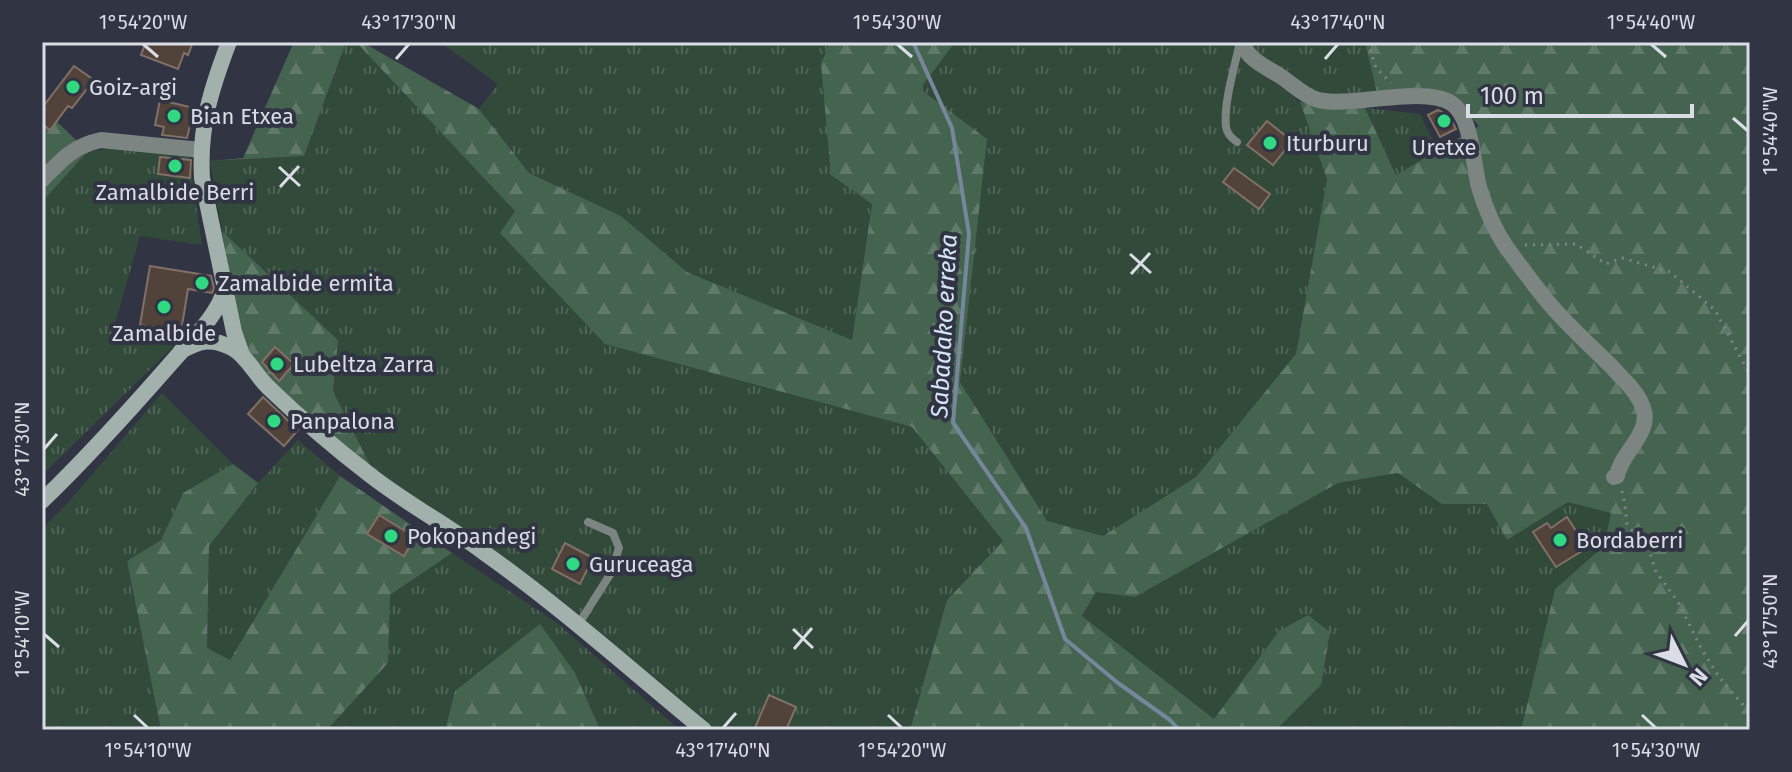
<svg xmlns="http://www.w3.org/2000/svg" width="1792" height="772" viewBox="0 0 1792 772" font-family="'Fira Sans',sans-serif">
<style>
.grass{fill:url(#grass-tufts)}
.forest{fill:url(#forest-firs)}
.lines{fill:none;stroke-linecap:round;stroke-linejoin:round}
.stream{stroke:#75879b;stroke-width:4}
.building{fill:#52433a;stroke:#817066;stroke-width:2}
.path{stroke:#80838f;stroke-width:3;stroke-dasharray:2 6;stroke-linecap:butt}
.lane{stroke:#7c8581;stroke-width:8}
.street{stroke:#7c8581;stroke-width:16}
.secondary{stroke:#a3b1ac;stroke-width:16}
.ticks{fill:none;stroke:#dadde6;stroke-width:3}
.poi-dot{fill:#30d882;stroke:#313543;stroke-width:3}
.labels{text-anchor:middle;stroke-width:8;stroke-linejoin:round;paint-order:stroke}
.poi-label{font-size:22px;fill:#dadde6;stroke:#313543;text-anchor:start}
.water-label{font-size:24px;font-style:italic;fill:#d5e6f9;stroke:#313543}
.neatline{fill:none;stroke:#dadde6;stroke-width:3}
.ticks-label{font-size:20px;text-anchor:middle;fill:#dadde6}
</style>
<defs>
<pattern id="grass-tufts" width="24" height="20" patternUnits="userSpaceOnUse" patternTransform="scale(2)"><rect width="24" height="20" fill="#314a3a"/><path d="M3 7l-1-3M5 7V3M7 7l1-3M15 17l-1-3M17 17v-4M19 17l1-3" fill="none" stroke="#4e6456"/></pattern>
<pattern id="forest-firs" width="22" height="20" patternUnits="userSpaceOnUse" patternTransform="scale(2)"><rect width="22" height="20" fill="#45644f"/><path d="M5 1l3.5 6h-7zM16 11l3.5 6h-7z" fill="#5f7a68"/></pattern>
</defs>
<rect width="100%" height="100%" fill="#313543"/>
<g class="grass">
<polygon points="346,42 356,42 516,211 605,344 912,427 1003,541 947,600 910,730 713,730 566,604 486,545 374,473 333,391 338,340 222,231 210,161 304,156"/>
<polygon points="440,42 830,42 821,64 872,204 852,340 687,272 621,216 529,173 479,109 498,84"/>
<polygon points="955,42 1234,42 1240,54 1300,102 1327,179 1296,355 1196,477 1103,536 1047,522 960,382 987,139 919,89"/>
<polygon points="1248,42 1365,42 1377,93 1317,97 1254,52"/>
<polygon points="1365,108 1420,114 1438,151 1396,175"/>
<polygon points="116,148 189,157 202,245 140,236 112,334 174,346 42,475 42,202 88,151"/>
<polygon points="162,393 233,464 183,493 161,540 127,561 161,730 42,730 42,528 64,507"/>
<polygon points="298,440 340,476 230,660 207,649 209,546 258,483"/>
<polygon points="1398,473 1442,504 1487,504 1507,540 1568,502 1612,512 1604,546 1555,589 1521,730 1276,730 1321,685 1279,631 1214,719 1082,617 1096,591 1135,597 1338,483"/>
<polygon points="452,553 557,623 680,730 597,730 599,727 575,673 455,691 445,730 327,730 388,663 390,595"/>
</g>
<g class="forest">
<polygon points="292,42 346,42 304,156 210,161 243,158 293,44"/>
<polygon points="356,42 362,42 479,109 529,173 621,216 687,272 852,340 872,204 831,175 821,64 830,42 955,42 920,89 987,139 960,382 1047,521 1103,536 1196,477 1296,354 1327,179 1300,102 1365,108 1396,175 1479,126 1451,95 1377,93 1365,42 1750,42 1750,730 1521,730 1555,589 1604,546 1611,513 1568,502 1507,540 1487,504 1442,504 1398,473 1338,483 1135,597 1096,592 1082,616 1214,719 1279,631 1308,615 1330,632 1321,685 1276,730 910,730 947,600 1003,541 912,427 605,344 500,233 515,211"/>
<polygon points="42,108 88,151 42,202"/>
<polygon points="222,231 338,340 333,391 374,473 264,378 243,341 234,307"/>
<polygon points="233,464 258,483 209,546 207,648 230,660 340,476 452,553 390,595 388,663 327,730 161,730 127,561 161,540 183,493"/>
<polygon points="540,624 575,673 599,727 597,730 445,730 455,691"/>
</g>
<g class="lines">
<polyline class="stream" points="913,42 952,128 969,234 953,423 1026,528 1065,639 1118,683 1170,720 1179,730"/>
</g>
<g class="building">
<polygon points="146,42 193,42 188,55 184,53 178,69 141,55"/>
<polygon points="74,66 94,80 72,108 68,106 50,130 42,124 42,108"/>
<polygon points="160,100 194,108 187,138 162,135 164,127 155,125"/>
<polygon points="1438,110 1449,116 1456,129 1440,137 1428,115"/>
<polygon points="1267,121 1292,141 1273,165 1247,145"/>
<polygon points="160,157 191,160 190,178 158,174"/>
<polygon points="1234,168 1270,194 1259,209 1223,182"/>
<polygon points="150,266 211,276 214,288 212,293 188,289 181,332 140,325"/>
<polygon points="275,347 294,364 279,381 262,362"/>
<polygon points="263,397 298,430 284,446 248,414"/>
<polygon points="379,515 415,537 404,556 367,534"/>
<polygon points="1567,517 1587,548 1556,567 1533,532 1547,523 1551,528"/>
<polygon points="565,543 593,558 580,584 552,569"/>
<polygon points="769,695 796,707 786,730 754,730"/>
</g>
<g class="lines">
<g class="path">
<polyline points="1368,42 1376,68 1391,83"/>
<polyline points="1525,245 1576,244 1606,264 1622,258 1670,272 1715,310 1750,375"/>
<polyline points="1622,491 1625,505 1627,524 1651,556 1656,572 1678,602 1701,648 1719,677 1750,713"/>
</g>
<g class="lane">
<path d="M1237 142C1231 138 1227 134 1226 127 1223 105 1235 65 1240 42"/>
<polyline points="578,625 611,573 619,548 613,533 588,522"/>
</g>
<g class="street">
<path d="M1242 42C1248 59 1262 65 1277 74 1292 83 1306 99 1324 101 1354 106 1425 86 1451 103 1472 116 1473 164 1479 187 1485 207 1495 231 1507 248 1520 266 1534 285 1548 302 1567 325 1591 346 1612 367 1624 381 1639 392 1644 411 1650 434 1621 453 1617 476L1614 477"/>
<path d="M42 180C61 160 73 146 101 140L201 150"/>
</g>
<g class="secondary">
<path d="M229 42C211 89 199 127 202 178L234 332 242 355"/>
<path d="M181 351C200 341 211 337 232 348 247 356 256 376 269 388 301 419 335 448 370 475 407 504 449 526 486 554 562 608 632 671 704 730"/>
<path d="M42 501C88 457 130 410 172 362 189 342 219 315 225 288"/>
</g>
</g>
<path class="ticks" d="M143 44 158 57M897 44 912 57M1651 44 1666 57M396 59 409 44M1325 59 1338 44M1733 118 1748 131M279 167 300 186M280 187 299 166M1130 254 1151 273M1131 274 1150 253M44 449 57 434M793 629 813 648M44 634 59 647M1735 636 1748 621M794 649 812 628M134 715 148 728M888 715 902 728M1642 715 1656 728M723 728 736 713"/>
<g class="poi-dot">
<circle cx="73" cy="87" r="8"/>
<circle cx="174" cy="116" r="8"/>
<circle cx="1444" cy="121" r="8"/>
<circle cx="1270" cy="143" r="8"/>
<circle cx="175" cy="166" r="8"/>
<circle cx="202" cy="283" r="8"/>
<circle cx="164" cy="307" r="8"/>
<circle cx="277" cy="364" r="8"/>
<circle cx="274" cy="421" r="8"/>
<circle cx="391" cy="536" r="8"/>
<circle cx="1560" cy="540" r="8"/>
<circle cx="573" cy="564" r="8"/>
</g>
<g class="labels">
<g class="poi-label">
<text x="89" y="95">Goiz-argi</text>
<text x="190" y="124">Bian Etxea</text>
<text x="1286" y="151">Iturburu</text>
<text x="1444" y="155" text-anchor="middle">Uretxe</text>
<text x="175" y="200" text-anchor="middle">Zamalbide Berri</text>
<text x="218" y="291">Zamalbide ermita</text>
<text x="164" y="341" text-anchor="middle">Zamalbide</text>
<text x="293" y="372">Lubeltza Zarra</text>
<text x="290" y="429">Panpalona</text>
<text x="407" y="544">Pokopandegi</text>
<text x="1576" y="548">Bordaberri</text>
<text x="589" y="572">Guruceaga</text>
</g>
<g class="water-label">
<text transform="translate(944 326) rotate(-87)" y="8">Sabadako erreka</text>
</g>
</g>
<rect width="1792" height="772" fill="none" stroke="#313543" stroke-width="88"/>
<g transform="translate(1684 664) rotate(132)" stroke="#313543" stroke-width="6" paint-order="stroke">
<path d="M0-6L14 30L0 20L-14 30Z" fill="#dadde6"/>
<text y="-12" font-size="22" font-weight="bold" text-anchor="middle" fill="#dadde6">N</text>
</g>
<path d="M1468 104v12h224v-12" fill="none" stroke="#dadde6" stroke-width="4"/>
<text x="1480" y="104" font-size="24" fill="#dadde6" stroke="#313543" stroke-width="6" paint-order="stroke">100 m</text>
<rect x="44" y="44" width="1704" height="684" class="neatline"/>
<g class="ticks-label">
<text x="143" y="29">1°54'20"W</text>
<text x="409" y="29">43°17'30"N</text>
<text x="897" y="29">1°54'30"W</text>
<text x="1338" y="29">43°17'40"N</text>
<text x="1651" y="29">1°54'40"W</text>
<text transform="translate(1770 131) rotate(-90)" y="7">1°54'40"W</text>
<text transform="translate(22 449) rotate(-90)" y="7">43°17'30"N</text>
<text transform="translate(1770 621) rotate(-90)" y="7">43°17'50"N</text>
<text transform="translate(22 634) rotate(-90)" y="7">1°54'10"W</text>
<text x="148" y="757">1°54'10"W</text>
<text x="723" y="757">43°17'40"N</text>
<text x="902" y="757">1°54'20"W</text>
<text x="1656" y="757">1°54'30"W</text>
</g>
</svg>
